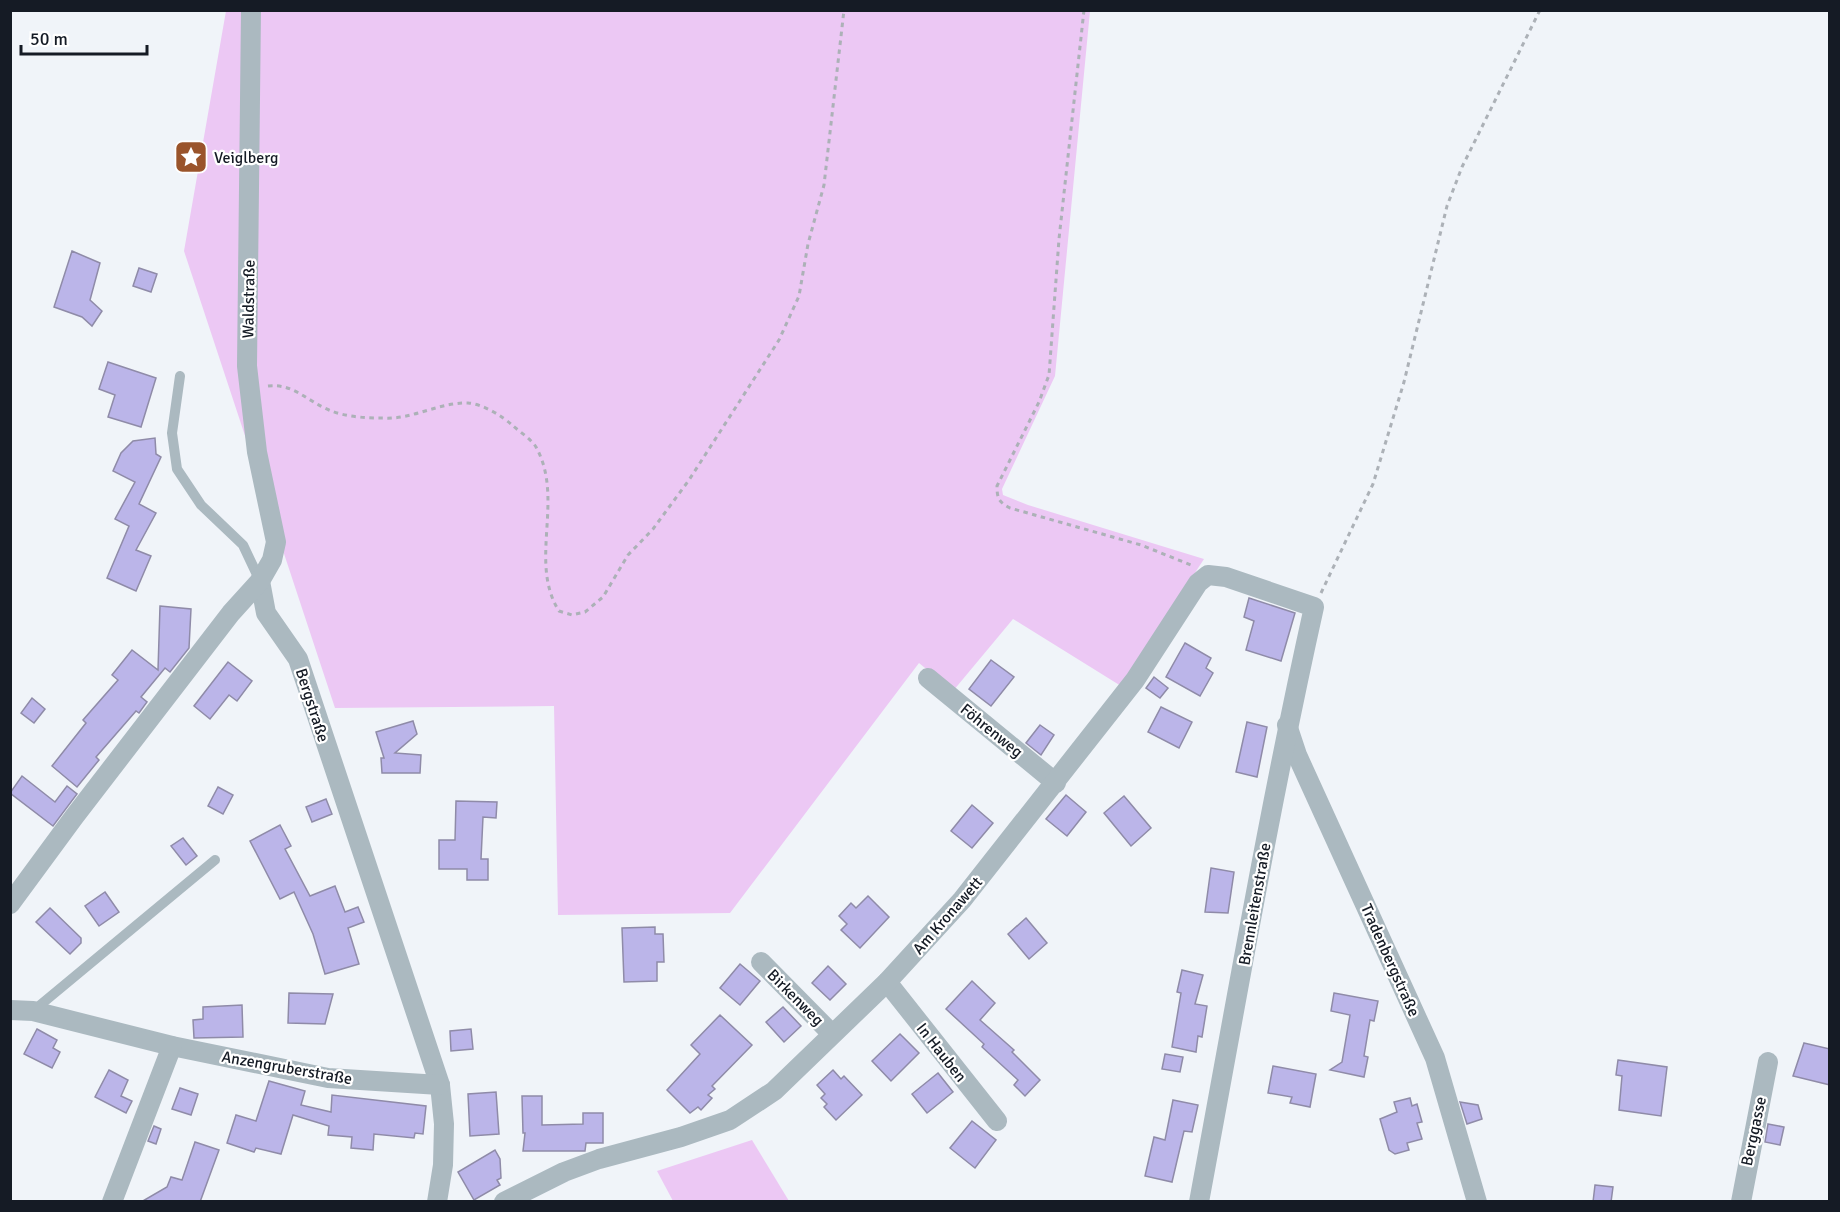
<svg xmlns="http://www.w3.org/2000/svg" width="1840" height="1212" viewBox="0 0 1840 1212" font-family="Signika,sans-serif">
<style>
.green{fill:#ecc8f4}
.building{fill:#bbb5e9;stroke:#8f8ba8;stroke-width:1.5}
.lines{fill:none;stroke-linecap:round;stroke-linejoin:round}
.path{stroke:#acb1b7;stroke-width:3;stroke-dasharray:4.5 4.5;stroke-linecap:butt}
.service{stroke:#abb9c0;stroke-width:10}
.minor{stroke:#abb9c0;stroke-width:20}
.labels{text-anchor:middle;stroke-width:4.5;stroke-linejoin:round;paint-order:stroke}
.poi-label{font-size:16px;fill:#151b25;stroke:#fff;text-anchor:start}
.street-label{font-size:16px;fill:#151b25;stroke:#fff}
</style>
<rect width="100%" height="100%" fill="#f0f4f9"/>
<g class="green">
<polygon points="226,11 1090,11 1055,376 1002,489 1003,495 1028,505 1204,559 1121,686 1013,619 953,691 919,663 730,913 558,915 554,706 335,708 184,251"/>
<polygon points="752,1140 789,1201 673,1201 657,1171"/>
</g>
<g class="building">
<polygon points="72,251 100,263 90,300 102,311 92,326 82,317 54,307"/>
<polygon points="139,268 157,274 151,292 133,286"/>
<polygon points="108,362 156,378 141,427 108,417 115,395 99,389"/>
<polygon points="155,438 156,454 161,457 139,504 156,513 136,550 151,556 136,591 107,578 129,526 115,519 135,482 113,471 121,453 133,441"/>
<polygon points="1249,598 1295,613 1281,661 1246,650 1254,621 1244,617"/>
<polygon points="160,606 191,609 189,648 170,672 165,668 141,697 147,702 139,713 136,711 96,757 99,760 77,787 52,766 86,723 83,720 118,680 112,675 132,650 158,670"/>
<polygon points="1185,643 1211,658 1206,668 1213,673 1200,696 1166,677"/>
<polygon points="991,660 1014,677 991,706 969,689"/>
<polygon points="228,662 252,681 237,701 229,695 210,719 194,706"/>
<polygon points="1154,677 1168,688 1160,698 1146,688"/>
<polygon points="32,698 45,709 34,723 21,713"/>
<polygon points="1161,707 1192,722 1179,748 1148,732"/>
<polygon points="413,721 417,734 395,753 421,755 420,773 382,773 381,758 384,758 376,732"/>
<polygon points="1247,722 1267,727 1257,777 1236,772"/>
<polygon points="1040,725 1054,735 1041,755 1026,743"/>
<polygon points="22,776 55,802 67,786 77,794 53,826 10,793"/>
<polygon points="218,787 233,795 223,814 208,806"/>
<polygon points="1066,795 1086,812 1067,836 1046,819"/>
<polygon points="1124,796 1151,828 1131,846 1104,813"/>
<polygon points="326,799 332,814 312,822 306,807"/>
<polygon points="456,801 497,802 496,818 483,817 481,859 488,859 488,880 467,880 467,869 439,869 439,840 455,840"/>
<polygon points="972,805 993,823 972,848 951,831"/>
<polygon points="280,825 291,846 285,849 310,896 335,886 345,912 358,907 364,922 348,928 359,964 325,974 313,934 294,892 280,899 250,841"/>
<polygon points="183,838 197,856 186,865 171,846"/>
<polygon points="1211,868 1234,872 1228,913 1205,912"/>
<polygon points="105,892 119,912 99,926 85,906"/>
<polygon points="868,896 889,917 860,948 841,930 847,924 839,916 851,903 856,908"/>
<polygon points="50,908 81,938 81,943 70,954 36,922"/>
<polygon points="1026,918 1047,943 1029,959 1008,934"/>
<polygon points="655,927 655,934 663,934 664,962 657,962 657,981 624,982 622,928"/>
<polygon points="740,964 760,981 740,1005 720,988"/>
<polygon points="828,966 846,984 830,1000 812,983"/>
<polygon points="1182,970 1203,975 1195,1004 1207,1006 1202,1037 1198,1036 1196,1052 1172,1047 1181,993 1177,992"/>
<polygon points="972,981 995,1003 980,1020 1014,1050 1012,1052 1040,1080 1025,1096 1014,1085 1018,1080 982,1047 984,1044 946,1009"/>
<polygon points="289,993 333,994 325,1024 288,1023"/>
<polygon points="1334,993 1378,1001 1374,1021 1370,1020 1364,1056 1368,1057 1364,1077 1330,1070 1342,1062 1350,1015 1331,1011"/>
<polygon points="242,1005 243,1037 194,1038 193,1020 203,1019 203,1007"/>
<polygon points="783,1007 801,1026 784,1042 766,1022"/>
<polygon points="720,1015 752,1045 712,1086 715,1089 708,1095 712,1098 701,1110 698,1107 690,1113 667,1090 700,1054 691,1045"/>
<polygon points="37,1029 57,1040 53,1048 60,1052 52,1068 24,1054"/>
<polygon points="471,1029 473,1049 451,1051 450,1031"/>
<polygon points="900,1034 919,1053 891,1081 872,1061"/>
<polygon points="1804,1043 1830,1049 1830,1085 1793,1076"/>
<polygon points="1165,1054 1183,1057 1180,1072 1162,1069"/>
<polygon points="1618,1060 1667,1067 1661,1116 1619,1110 1622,1076 1616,1075"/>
<polygon points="1273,1066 1316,1074 1310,1107 1290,1103 1292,1097 1268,1093"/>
<polygon points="109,1070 128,1080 121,1096 132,1101 126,1113 95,1097"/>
<polygon points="833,1070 841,1079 844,1076 862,1095 836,1120 824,1107 827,1104 821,1098 825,1094 817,1085"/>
<polygon points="938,1073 953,1092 927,1113 912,1094"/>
<polygon points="269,1081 305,1091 301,1105 331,1112 332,1095 426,1106 423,1134 415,1133 414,1138 374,1134 373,1150 351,1148 352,1137 328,1135 329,1126 293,1115 281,1154 256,1148 254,1152 227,1143 236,1115 256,1121"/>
<polygon points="180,1088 198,1094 191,1115 172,1109"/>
<polygon points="496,1092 499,1134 470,1136 468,1094"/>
<polygon points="522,1096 542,1096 542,1125 583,1124 583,1113 603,1113 603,1143 586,1143 585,1151 523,1151 525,1133 523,1133"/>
<polygon points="1410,1098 1412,1106 1417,1104 1422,1122 1417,1123 1422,1139 1407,1143 1409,1150 1395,1154 1389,1150 1380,1119 1397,1112 1394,1102"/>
<polygon points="1173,1100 1198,1105 1192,1132 1184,1131 1172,1182 1145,1176 1154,1137 1165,1140"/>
<polygon points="1460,1102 1478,1105 1482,1119 1467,1124"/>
<polygon points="972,1121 996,1140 975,1168 950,1148"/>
<polygon points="1768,1124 1784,1127 1780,1145 1765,1142"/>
<polygon points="154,1126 161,1129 156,1144 148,1141"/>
<polygon points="195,1142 219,1150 200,1202 141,1202 167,1187 171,1177 182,1180"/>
<polygon points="495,1150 500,1159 501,1178 497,1180 500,1185 474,1200 458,1172"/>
<polygon points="1595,1185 1613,1187 1611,1202 1593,1202"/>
</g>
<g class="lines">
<g class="path">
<path d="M1084 10 1059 239 1049 375 1039 402 997 486C997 499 999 502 1010 508L1141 545 1191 565"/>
<path d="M268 386C293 383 307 401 329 410 345 417 366 418 383 418 412 420 439 402 468 403 483 404 502 416 512 425 520 432 531 439 536 447 565 499 528 562 559 611L572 615 585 612 603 597 628 555 653 529 689 480 779 340 799 296 808 244 824 185 844 10"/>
<polyline points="1321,593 1373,484 1404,382 1447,206 1462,167 1540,10"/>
</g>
<g class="service">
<polyline points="180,376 172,433 177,469 201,505 243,545 260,581"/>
<polyline points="33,1011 215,860"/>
</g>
<g class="minor">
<polyline points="260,581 266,613 298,659 440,1085 444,1124 443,1165 437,1202"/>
<polyline points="928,678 1056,783"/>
<polyline points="1287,725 1297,755 1435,1058 1477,1202"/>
<polyline points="10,904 74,817 231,613 260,581 272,560 276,542 257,452 247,366 251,10"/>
<polyline points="761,962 831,1033"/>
<polyline points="887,982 997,1121"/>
<polyline points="10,1010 33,1011 172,1046 328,1078 440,1085"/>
<polyline points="112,1202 172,1046"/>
<path d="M504 1202 564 1172 599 1159 681 1137 730 1120 774 1091 887 982 962 900 1135 680 1198 583 1208 575 1226 577 1314 607C1270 804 1236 1003 1199 1202"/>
<polyline points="1741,1202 1768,1062"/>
</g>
</g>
<defs>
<symbol id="sight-square" viewBox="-11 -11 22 22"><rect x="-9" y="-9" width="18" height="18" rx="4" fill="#9a542b" stroke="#fff"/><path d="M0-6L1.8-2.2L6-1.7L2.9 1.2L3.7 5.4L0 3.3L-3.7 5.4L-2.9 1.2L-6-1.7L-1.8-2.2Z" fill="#fff"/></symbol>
</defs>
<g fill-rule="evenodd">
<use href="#sight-square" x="172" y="138" width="38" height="38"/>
</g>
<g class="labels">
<g class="poi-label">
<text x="214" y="163">Veiglberg</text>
</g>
<g class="street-label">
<text transform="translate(248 299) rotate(-89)" y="6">Waldstraße</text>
<text transform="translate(313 705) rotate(72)" y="6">Bergstraße</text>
<text transform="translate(992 730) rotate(39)" y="6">Föhrenweg</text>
<text transform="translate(1254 904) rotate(-80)" y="6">Brennleitenstraße</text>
<text transform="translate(947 915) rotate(-49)" y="6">Am Kronawett</text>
<text transform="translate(1391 960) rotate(66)" y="6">Tradenbergstraße</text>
<text transform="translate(796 997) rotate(45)" y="6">Birkenweg</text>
<text transform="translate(942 1052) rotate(52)" y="6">In Hauben</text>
<text transform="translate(287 1067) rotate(10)" y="6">Anzengruberstraße</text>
<text transform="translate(1753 1131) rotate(-78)" y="6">Berggasse</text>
</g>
</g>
<rect width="1840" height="1212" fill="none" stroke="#151b25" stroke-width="24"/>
<path d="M21 45v9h126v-9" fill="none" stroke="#151b25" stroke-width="3"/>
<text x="30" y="45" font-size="18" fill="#151b25" stroke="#ffffff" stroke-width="4.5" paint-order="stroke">50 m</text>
</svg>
